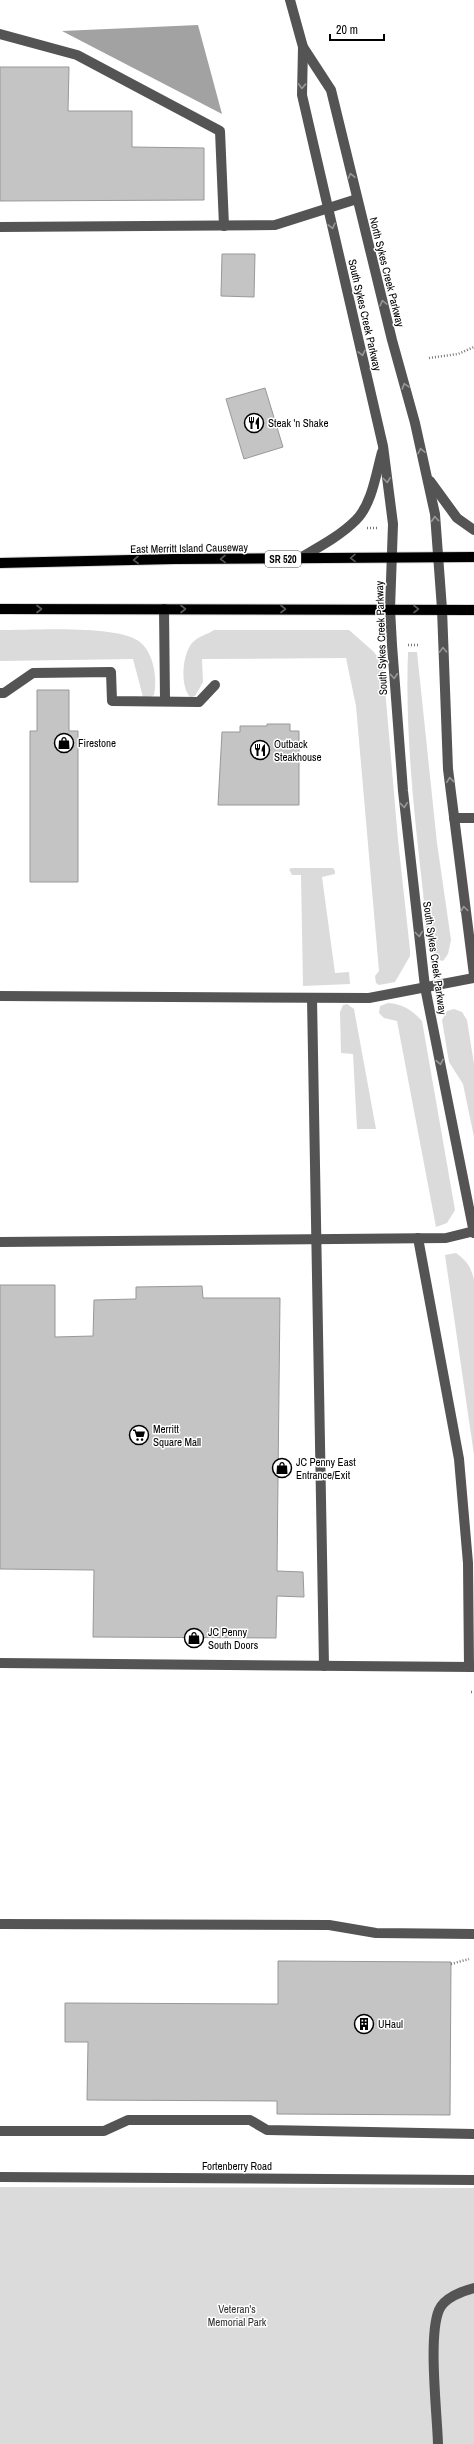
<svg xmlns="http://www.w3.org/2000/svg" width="474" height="2444" viewBox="0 0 474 2444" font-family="'Archivo Narrow',sans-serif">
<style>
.green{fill:#dbdbdb}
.water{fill:#a2a2a2}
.building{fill:#c4c4c4;stroke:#989898}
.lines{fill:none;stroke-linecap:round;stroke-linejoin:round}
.major-casing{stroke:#dbdbdb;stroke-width:12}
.path{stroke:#767676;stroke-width:2.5;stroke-dasharray:1 2;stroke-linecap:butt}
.minor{stroke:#545454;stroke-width:10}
.major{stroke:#000;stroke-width:10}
.oneway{stroke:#989898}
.oneway2{stroke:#595959}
.labels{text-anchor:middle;stroke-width:3;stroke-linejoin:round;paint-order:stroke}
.shield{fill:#fff;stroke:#4c4c4c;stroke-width:1}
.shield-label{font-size:10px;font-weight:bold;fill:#000}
.street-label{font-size:11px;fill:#000;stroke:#fff}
.poi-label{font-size:11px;fill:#000;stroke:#fff;text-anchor:start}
.park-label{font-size:11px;fill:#323232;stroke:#fff}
</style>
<rect width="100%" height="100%" fill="#fff"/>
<g class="green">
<path d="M0 630C31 630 113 625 137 640 153 649 158 678 154 695L149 698 143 697 133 659 0 661Z"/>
<path d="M214 630H349L374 652 383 665 398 840 410 950V956L395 982 379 985 376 983 375 976 379 971 356 706 346 658 202 659 203 682 195 696 190 697C180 686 182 655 192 643 197 637 208 634 214 630Z"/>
<path d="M408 652H417L437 843 451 940 448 954 443 961C438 960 435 959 433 954 424 937 425 911 423 892 414 813 405 732 408 652Z"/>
<polygon points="292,868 333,868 335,871 335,874 322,877 335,973 349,972 350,984 303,986 301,875 292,875 289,869"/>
<path d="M388 1003C403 1004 412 1010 422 1021L455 1210 447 1223 436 1227 397 1021 384 1018 379 1013 380 1006Z"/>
<polygon points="347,1004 354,1009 376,1129 357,1129 353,1054 341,1053 340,1012 343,1005"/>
<polygon points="454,1009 462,1012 467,1020 474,1064 474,1137 463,1084 449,1062 442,1020 447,1011"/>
<path d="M456 1253C467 1261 471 1267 474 1280V1455L445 1255Z"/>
<polygon points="0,2187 474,2188 474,2444 0,2444"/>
</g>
<polygon class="water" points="198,25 222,114 62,31"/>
<g class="building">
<polygon points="0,67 69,67 68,111 132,111 132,147 204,148 204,200 0,201"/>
<polygon points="222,254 255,254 254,297 221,296"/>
<polygon points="265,388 283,447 244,459 226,399"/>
<polygon points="37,690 69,690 69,731 78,731 78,882 30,882 30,731 37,731"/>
<polygon points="267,724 290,724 290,731 299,731 299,805 218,805 222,732 240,732 240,726 267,726"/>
<polygon points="0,1285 55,1285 55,1337 93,1336 94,1300 136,1299 136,1287 202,1286 203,1298 280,1298 277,1571 303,1572 304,1597 277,1596 276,1638 93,1637 94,1570 0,1569"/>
<polygon points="278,1961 451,1962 450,2115 277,2114 277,2101 87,2100 88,2042 65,2042 65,2003 278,2004"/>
</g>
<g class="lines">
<defs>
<g id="major">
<polyline points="0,563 175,559 474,557"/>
<polyline points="0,609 474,610"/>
</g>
</defs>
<use href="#major" class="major-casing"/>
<g class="path">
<polyline points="429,358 458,354 474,347"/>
<polyline points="367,528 378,528"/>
<polyline points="408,645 418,645"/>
<polyline points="471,1692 474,1692"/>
<polyline points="451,1964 469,1959"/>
</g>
<g class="minor">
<polyline points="290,0 303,47 331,90 392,340 415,423 435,514 442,609 448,769 474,975"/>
<polyline points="0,34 77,55 220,131 224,226"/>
<polyline points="303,47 302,95 383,446 393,524 390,609 392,645 403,791 425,987 474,1233"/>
<polyline points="0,227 275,225 357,199"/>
<polyline points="430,481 457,518 474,530"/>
<path d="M300 558C319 547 340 536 356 520 372 504 376 474 382 452"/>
<polyline points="164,609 165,700"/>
<polyline points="0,693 4,693 33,673 111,672 112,701 199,702 215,685"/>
<polyline points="454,818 474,818"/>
<polyline points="0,996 369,998 474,978"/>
<polyline points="312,998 324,1666"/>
<polyline points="418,1238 459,1459 468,1563 469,1667"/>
<polyline points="0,1242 446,1238 474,1231"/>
<polyline points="0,1663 474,1667"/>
<polyline points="0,1924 329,1925 376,1933 474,1934"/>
<polyline points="0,2131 104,2131 128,2120 250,2120 267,2130 474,2134"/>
<polyline points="0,2177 474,2180"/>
<path d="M438 2444C437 2412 428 2336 439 2310 444 2298 462 2291 474 2288"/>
</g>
<use href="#major" class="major"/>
</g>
<defs><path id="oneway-chevron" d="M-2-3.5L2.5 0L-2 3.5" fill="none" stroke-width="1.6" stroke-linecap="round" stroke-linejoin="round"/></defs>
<g class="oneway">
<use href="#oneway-chevron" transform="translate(302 86) rotate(92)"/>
<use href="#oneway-chevron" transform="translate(351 176) rotate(-103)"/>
<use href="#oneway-chevron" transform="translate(332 226) rotate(77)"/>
<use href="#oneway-chevron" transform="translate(383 303) rotate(-104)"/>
<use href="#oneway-chevron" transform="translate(362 353) rotate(77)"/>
<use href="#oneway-chevron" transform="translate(405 386) rotate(-106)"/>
<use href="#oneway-chevron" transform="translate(421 451) rotate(-103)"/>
<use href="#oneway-chevron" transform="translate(387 480) rotate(83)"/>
<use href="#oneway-chevron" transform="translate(435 519) rotate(-95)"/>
<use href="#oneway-chevron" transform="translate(443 650) rotate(-92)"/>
<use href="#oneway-chevron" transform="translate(394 676) rotate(86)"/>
<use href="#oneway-chevron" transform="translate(450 780) rotate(-96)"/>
<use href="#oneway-chevron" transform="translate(404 805) rotate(84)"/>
<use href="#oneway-chevron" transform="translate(464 909) rotate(-98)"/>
<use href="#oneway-chevron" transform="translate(419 934) rotate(83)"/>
<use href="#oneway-chevron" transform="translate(440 1062) rotate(79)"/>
</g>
<g class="oneway2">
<use href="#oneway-chevron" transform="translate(353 558) rotate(179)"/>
<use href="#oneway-chevron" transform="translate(223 559) rotate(179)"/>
<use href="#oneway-chevron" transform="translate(136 560) rotate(178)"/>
<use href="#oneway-chevron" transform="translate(39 609)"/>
<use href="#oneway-chevron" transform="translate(183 609)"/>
<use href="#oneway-chevron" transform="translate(283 609)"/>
<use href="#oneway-chevron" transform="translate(416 609)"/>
</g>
<defs>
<symbol id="restaurant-ring" viewBox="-11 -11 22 22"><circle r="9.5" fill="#fff" stroke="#000" stroke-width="1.5"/><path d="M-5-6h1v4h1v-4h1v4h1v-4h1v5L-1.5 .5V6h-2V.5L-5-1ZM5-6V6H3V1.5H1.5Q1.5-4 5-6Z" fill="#000"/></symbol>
<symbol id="shop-ring" viewBox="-11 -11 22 22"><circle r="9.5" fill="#fff" stroke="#000" stroke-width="1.5"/><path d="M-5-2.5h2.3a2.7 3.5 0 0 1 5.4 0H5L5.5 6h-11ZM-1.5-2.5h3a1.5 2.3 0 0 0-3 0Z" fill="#000"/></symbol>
<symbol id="supermarket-ring" viewBox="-11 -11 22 22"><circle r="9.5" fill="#fff" stroke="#000" stroke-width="1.5"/><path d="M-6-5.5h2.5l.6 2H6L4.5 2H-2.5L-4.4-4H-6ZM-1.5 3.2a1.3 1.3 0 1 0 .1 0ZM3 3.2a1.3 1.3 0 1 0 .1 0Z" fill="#000"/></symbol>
<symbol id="building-ring" viewBox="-11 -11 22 22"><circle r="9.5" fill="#fff" stroke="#000" stroke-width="1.5"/><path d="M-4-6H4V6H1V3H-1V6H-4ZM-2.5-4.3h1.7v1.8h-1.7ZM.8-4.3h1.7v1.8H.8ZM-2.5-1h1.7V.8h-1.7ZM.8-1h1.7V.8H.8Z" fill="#000"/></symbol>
</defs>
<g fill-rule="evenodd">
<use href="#restaurant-ring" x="243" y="412" width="22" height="22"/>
<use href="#shop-ring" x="53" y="732" width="22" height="22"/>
<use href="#restaurant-ring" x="249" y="739" width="22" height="22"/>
<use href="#supermarket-ring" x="128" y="1424" width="22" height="22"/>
<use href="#shop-ring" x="271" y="1457" width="22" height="22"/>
<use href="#shop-ring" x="183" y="1627" width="22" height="22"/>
<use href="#building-ring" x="353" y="2013" width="22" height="22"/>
</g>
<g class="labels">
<rect class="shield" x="265" y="551" width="36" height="16" rx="3"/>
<g class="shield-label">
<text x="283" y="563">SR 520</text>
</g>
<g class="street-label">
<text transform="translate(387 272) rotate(76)" y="4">North Sykes Creek Parkway</text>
<text transform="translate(365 315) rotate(77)" y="4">South Sykes Creek Parkway</text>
<text transform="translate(189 548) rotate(-1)" y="4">East Merritt Island Causeway</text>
<text transform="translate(381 638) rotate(-92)" y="4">South Sykes Creek Parkway</text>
<text transform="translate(435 958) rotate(82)" y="4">South Sykes Creek Parkway</text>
<text x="237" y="2170">Fortenberry Road</text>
</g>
<g class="poi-label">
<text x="268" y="427">Steak 'n Shake</text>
<text x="78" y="747">Firestone</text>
<text x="274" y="748">Outback<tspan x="274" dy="13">Steakhouse</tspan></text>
<text x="153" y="1433">Merritt<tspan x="153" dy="13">Square Mall</tspan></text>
<text x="296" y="1466">JC Penny East<tspan x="296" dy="13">Entrance/Exit</tspan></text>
<text x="208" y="1636">JC Penny<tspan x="208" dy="13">South Doors</tspan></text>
<text x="378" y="2028">UHaul</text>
</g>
<g class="park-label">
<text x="237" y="2313">Veteran's<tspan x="237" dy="13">Memorial Park</tspan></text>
</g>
</g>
<path d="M330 34v6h54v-6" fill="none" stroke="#000000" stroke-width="2"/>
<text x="336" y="34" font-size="12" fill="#000000" stroke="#ffffff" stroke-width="3" paint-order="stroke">20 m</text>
</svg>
